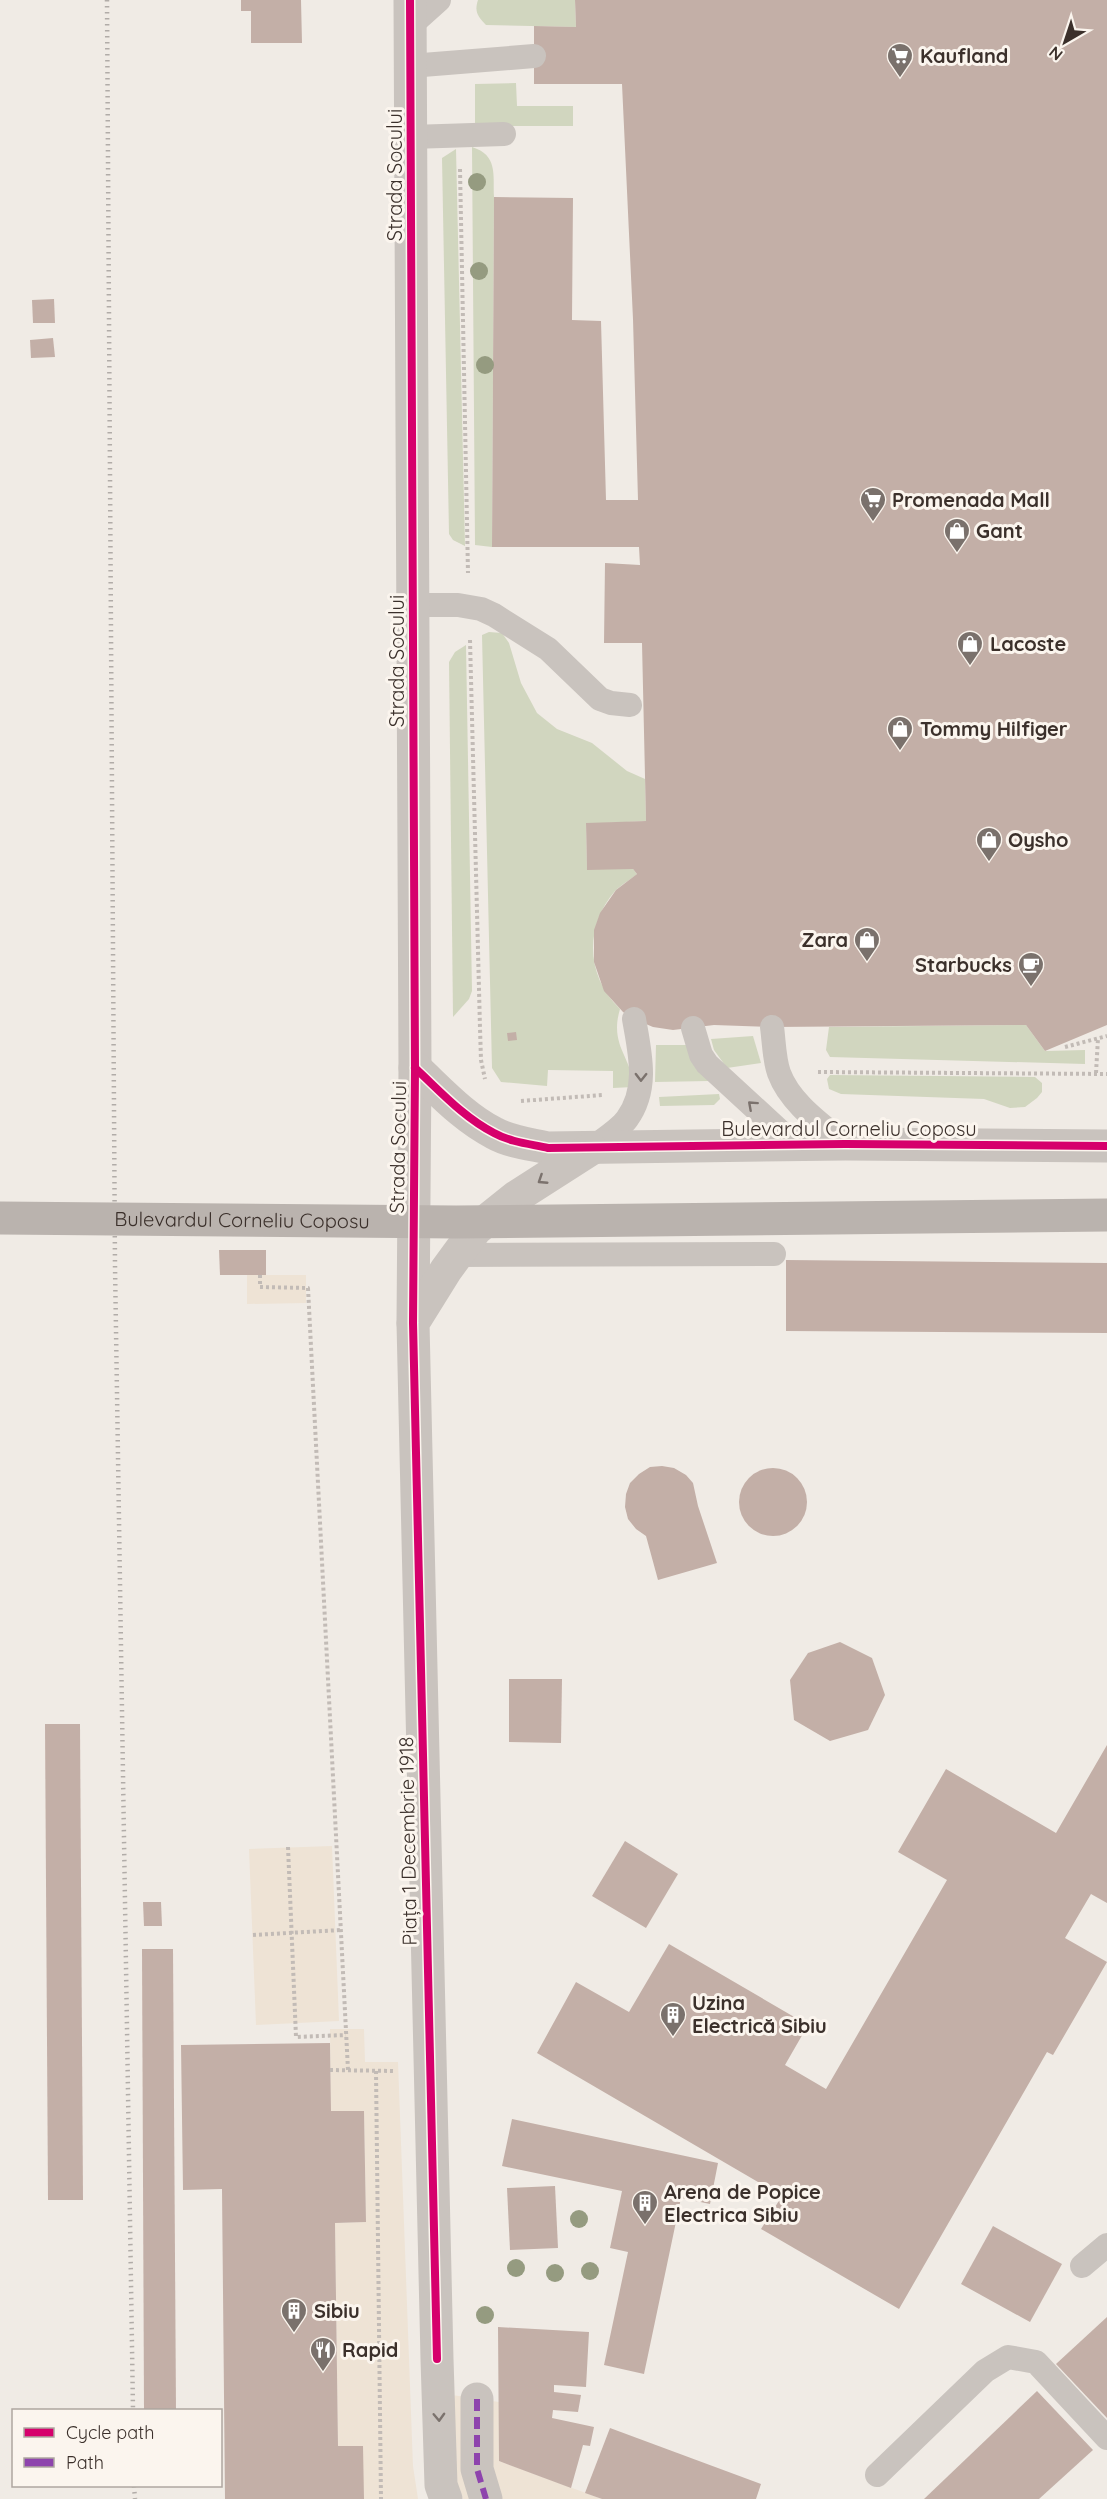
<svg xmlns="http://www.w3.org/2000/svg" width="1107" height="2499" viewBox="0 0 1107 2499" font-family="Quicksand,sans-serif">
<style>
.green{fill:#d1d6bf}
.plaza{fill:#eee3d5}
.building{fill:#c3afa7}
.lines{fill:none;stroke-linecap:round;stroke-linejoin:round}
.path{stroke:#c2bbb6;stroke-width:4;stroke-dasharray:3 3;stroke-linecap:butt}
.service{stroke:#c9c3be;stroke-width:24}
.pedestrian{stroke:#c9c3be;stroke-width:33}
.minor{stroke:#c9c3be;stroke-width:33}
.tertiary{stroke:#c9c3be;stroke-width:33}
.rail{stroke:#b1aca8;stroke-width:4.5;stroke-dasharray:1.5 4.5;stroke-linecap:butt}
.secondary-bridge{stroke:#bab3ae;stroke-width:33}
.quiet{stroke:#8e44ad;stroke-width:6;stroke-dasharray:12 6;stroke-linecap:butt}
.cycleway-casing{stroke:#fbf5ee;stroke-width:11}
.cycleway{stroke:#d6006c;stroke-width:8}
.tree{fill:#959b80}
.oneway{stroke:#7b726d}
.labels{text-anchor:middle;stroke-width:6;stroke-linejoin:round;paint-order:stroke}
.poi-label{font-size:20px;font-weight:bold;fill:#3b302b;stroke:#fbf5ee;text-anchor:start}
.street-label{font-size:20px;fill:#3b302b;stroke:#fbf5ee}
</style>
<rect width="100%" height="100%" fill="#f0ebe5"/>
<g class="green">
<path d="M478 0H575L576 27 486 25C478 17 474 12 478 0Z"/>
<polygon points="516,83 517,106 573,106 573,126 475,126 475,84"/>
<path d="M472 147C498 155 493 175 494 197L492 547 475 545Z"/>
<polygon points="456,149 465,546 453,540 449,534 442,158"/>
<path d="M489 632 502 633 509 643 521 683 537 713 557 729 592 743 627 771 645 779 646 821 586 824 587 869H633L637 874C630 880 621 885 615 891 584 927 586 977 620 1009 609 1046 632 1056 633 1087L613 1088V1071L548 1070 547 1086 501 1082 492 1068 482 635Z"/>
<polygon points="466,645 472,991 469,999 453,1017 449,662 455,652"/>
<polygon points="1026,1025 1045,1051 1085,1050 1085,1064 830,1057 826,1050 829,1027"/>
<polygon points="753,1036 761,1063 727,1068 714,1050 711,1039"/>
<polygon points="656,1045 689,1045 709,1081 655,1082"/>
<polygon points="830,1075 1035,1077 1042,1083 1042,1092 1037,1098 1025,1107 1010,1108 984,1099 841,1094 829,1089 827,1079"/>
<polygon points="719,1094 720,1099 714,1105 660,1106 659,1097"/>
</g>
<g class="plaza">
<polygon points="247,1275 306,1275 306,1303 247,1304"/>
<polygon points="332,1846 339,2021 256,2025 249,1849"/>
<polygon points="330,2029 364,2029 365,2062 398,2062 413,2466 418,2499 364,2499 338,2446 335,2223 366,2222 364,2111 331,2111"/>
<polygon points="452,2395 499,2402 499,2461 602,2499 463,2499 454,2478"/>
</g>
<g class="building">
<polygon points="241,0 301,0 302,43 251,43 251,11 241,11"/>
<polygon points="575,0 1107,0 1107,1025 1045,1051 1026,1025 772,1027 714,1025 673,1030 653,1027 634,1019 623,1012 604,991 594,962 594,930 600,913 616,890 637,874 633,869 587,870 586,823 646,821 642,643 604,643 605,563 640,565 639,547 492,547 494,197 573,198 572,320 601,321 606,500 638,500 633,319 622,84 534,84 534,26 576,27"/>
<polygon points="54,299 55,323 33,323 32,300"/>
<polygon points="53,338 55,357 31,358 30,340"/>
<polygon points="516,1032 517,1040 508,1041 507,1033"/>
<polygon points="219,1250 266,1250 266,1275 220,1275"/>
<polygon points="786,1260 1107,1263 1107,1333 786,1331"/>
<polygon points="662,1466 674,1468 686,1475 693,1483 698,1506 717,1563 658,1580 646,1536 636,1529 628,1519 625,1507 626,1494 630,1483 639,1474 650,1467"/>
<circle cx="773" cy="1502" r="34"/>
<polygon points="840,1642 872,1658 885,1695 868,1730 830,1741 794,1720 790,1680 808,1653"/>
<polygon points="509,1679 562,1679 561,1743 509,1742"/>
<polygon points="45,1724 80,1724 83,2200 48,2200"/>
<polygon points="1107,1745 1107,1903 1091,1894 1065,1938 1107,1962 1053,2055 1047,2052 899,2309 761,2229 782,2196 537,2053 576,1982 629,2012 669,1944 808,2025 785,2065 826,2089 947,1880 898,1852 946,1769 1056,1833"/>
<polygon points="625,1841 678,1874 646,1928 592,1896"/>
<polygon points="143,1902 161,1902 162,1926 144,1926"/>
<polygon points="142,1949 173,1949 176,2410 144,2410"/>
<polygon points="330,2043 331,2111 364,2111 366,2222 335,2223 338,2446 363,2446 364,2499 225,2499 222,2189 183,2190 181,2045"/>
<polygon points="512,2119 718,2163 710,2204 681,2198 644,2374 604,2365 628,2252 610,2248 622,2191 502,2166"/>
<polygon points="555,2186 558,2248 510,2250 507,2188"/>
<polygon points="993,2226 1062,2264 1030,2322 961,2284"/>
<polygon points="1107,2317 1107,2418 1056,2364"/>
<polygon points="498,2327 589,2332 586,2387 554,2385 554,2392 581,2395 578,2412 553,2410 552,2418 594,2427 590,2446 583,2445 571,2488 499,2461"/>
<polygon points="1037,2391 1093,2450 1039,2499 924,2499"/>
<polygon points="610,2428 761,2484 756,2499 602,2499 585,2493"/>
</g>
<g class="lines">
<g class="path">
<polyline points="460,169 468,573"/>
<polyline points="470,640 480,1028 481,1060 485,1079"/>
<polyline points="1065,1047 1107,1036"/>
<polyline points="818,1072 1107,1074"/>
<polyline points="1096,1073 1098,1038"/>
<polyline points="521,1101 603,1095"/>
<polyline points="260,1275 260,1287 308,1288 348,2070"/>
<polyline points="288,1847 296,2037 346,2035"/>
<polyline points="253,1935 341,1930"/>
<polyline points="330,2070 393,2071"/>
<polyline points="376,2071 381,2499"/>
</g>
<g class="service">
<polyline points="410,26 439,0"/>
<polyline points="410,66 534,56"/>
<polyline points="411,137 504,134"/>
<polyline points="413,605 458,605 481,609 494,615 548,649 600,699 611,703 630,705"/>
<path d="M772 1027C774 1041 774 1059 779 1073 790 1103 821 1124 845 1144"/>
<polyline points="693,1028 701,1055 707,1064 795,1145"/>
<path d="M591 1149C602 1140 619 1130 627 1119 649 1089 640 1053 634 1019"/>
<polyline points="457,1255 774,1254"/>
<polyline points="1082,2266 1107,2245"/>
<polyline points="877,2475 985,2371 1008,2357 1036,2362 1107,2438"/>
</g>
<polyline class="pedestrian" points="477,2399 477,2469 486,2499"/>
<polyline class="minor" points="410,0 415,1068 413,1323"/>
<g class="tertiary">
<path d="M415 1068C440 1091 463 1117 494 1133 510 1142 530 1144 548 1148L845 1144 1107 1146"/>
<polyline points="446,2499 441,2485 437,2359 413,1323 446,1270 476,1229 516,1197 591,1149"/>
</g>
<g class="rail">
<polyline points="107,0 115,1266 133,2410"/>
<polyline points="134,2486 135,2499"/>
</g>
<path class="secondary-bridge" id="s1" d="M0 1218 456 1222 1107 1215"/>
<polyline class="quiet" points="477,2399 477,2469 486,2499"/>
<defs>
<g id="cycleway">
<polyline points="410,0 415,1068 413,1323 437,2359"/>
<path d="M415 1068C440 1091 463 1117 494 1133 510 1142 530 1144 548 1148L845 1144 1107 1146"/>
</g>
</defs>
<use href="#cycleway" class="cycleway-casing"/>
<use href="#cycleway" class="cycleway"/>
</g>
<g class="tree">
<circle cx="477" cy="182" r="9"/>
<circle cx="479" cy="271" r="9"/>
<circle cx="485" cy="365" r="9"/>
<circle cx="579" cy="2219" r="9"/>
<circle cx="516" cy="2268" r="9"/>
<circle cx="590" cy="2271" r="9"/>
<circle cx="555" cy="2273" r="9"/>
<circle cx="485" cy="2315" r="9"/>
</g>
<defs><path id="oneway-chevron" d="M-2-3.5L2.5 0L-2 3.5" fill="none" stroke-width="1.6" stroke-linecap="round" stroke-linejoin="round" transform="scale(1.5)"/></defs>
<g class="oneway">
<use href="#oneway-chevron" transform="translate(641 1077) rotate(91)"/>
<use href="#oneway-chevron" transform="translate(752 1105) rotate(-138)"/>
<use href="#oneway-chevron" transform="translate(542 1180) rotate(147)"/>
<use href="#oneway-chevron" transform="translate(439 2417) rotate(88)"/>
</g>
<defs>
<symbol id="supermarket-pin" viewBox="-11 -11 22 30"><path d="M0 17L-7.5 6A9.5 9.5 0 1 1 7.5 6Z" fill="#7a716c" stroke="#fbf5ee"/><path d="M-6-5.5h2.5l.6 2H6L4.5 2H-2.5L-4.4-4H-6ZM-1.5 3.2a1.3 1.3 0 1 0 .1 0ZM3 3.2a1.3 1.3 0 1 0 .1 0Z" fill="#fff"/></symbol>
<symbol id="shop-pin" viewBox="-11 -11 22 30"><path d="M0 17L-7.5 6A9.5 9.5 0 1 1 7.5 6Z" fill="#7a716c" stroke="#fbf5ee"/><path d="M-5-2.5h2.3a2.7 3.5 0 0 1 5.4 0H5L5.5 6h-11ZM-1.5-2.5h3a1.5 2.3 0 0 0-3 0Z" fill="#fff"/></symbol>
<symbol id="cafe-pin" viewBox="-11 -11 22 30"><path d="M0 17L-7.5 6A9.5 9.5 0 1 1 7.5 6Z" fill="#7a716c" stroke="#fbf5ee"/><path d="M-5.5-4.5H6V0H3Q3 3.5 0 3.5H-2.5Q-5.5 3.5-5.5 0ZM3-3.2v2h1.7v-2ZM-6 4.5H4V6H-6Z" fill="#fff"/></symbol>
<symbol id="building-pin" viewBox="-11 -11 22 30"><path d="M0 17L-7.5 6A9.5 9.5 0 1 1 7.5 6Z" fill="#7a716c" stroke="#fbf5ee"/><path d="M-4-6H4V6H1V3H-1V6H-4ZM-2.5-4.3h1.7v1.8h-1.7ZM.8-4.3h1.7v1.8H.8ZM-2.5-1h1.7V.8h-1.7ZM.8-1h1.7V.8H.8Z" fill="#fff"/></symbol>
<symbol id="restaurant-pin" viewBox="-11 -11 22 30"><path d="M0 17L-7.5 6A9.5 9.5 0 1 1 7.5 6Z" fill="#7a716c" stroke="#fbf5ee"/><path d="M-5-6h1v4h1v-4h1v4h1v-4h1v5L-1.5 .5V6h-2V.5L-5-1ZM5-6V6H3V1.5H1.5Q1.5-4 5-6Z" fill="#fff"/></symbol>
</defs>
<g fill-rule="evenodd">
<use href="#supermarket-pin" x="885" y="41" width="30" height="40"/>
<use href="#supermarket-pin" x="858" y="485" width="30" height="40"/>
<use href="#shop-pin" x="942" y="516" width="30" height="40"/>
<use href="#shop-pin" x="955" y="629" width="30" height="40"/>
<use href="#shop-pin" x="885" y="714" width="30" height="40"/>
<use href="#shop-pin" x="974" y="825" width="30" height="40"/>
<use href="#shop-pin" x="852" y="925" width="30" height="40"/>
<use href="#cafe-pin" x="1016" y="950" width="30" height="40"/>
<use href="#building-pin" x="658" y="2000" width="30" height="40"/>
<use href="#building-pin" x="630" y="2188" width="30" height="40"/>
<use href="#building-pin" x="279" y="2296" width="30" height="40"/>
<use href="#restaurant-pin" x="308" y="2335" width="30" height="40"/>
</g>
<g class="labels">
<g class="poi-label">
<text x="920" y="63">Kaufland</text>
<text x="892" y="507">Promenada Mall</text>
<text x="976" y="538">Gant</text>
<text x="990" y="651">Lacoste</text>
<text x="920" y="736">Tommy Hilfiger</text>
<text x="1008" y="847">Oysho</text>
<text x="848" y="947" text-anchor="end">Zara</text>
<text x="1012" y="972" text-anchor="end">Starbucks</text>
<text x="692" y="2010">Uzina<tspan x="692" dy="23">Electrică Sibiu</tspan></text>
<text x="664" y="2199">Arena de Popice<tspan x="664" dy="23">Electrica Sibiu</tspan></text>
<text x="314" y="2318">Sibiu</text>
<text x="342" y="2357">Rapid</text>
</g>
<g class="street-label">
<text transform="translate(395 175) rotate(-90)" y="7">Strada Socului</text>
<text transform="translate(397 661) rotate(-90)" y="7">Strada Socului</text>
<text x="849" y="1136">Bulevardul Corneliu Coposu</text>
<text transform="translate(398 1147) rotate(-89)" y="7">Strada Socului</text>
<text dy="7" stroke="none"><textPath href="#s1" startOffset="242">Bulevardul Corneliu Coposu</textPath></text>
<text transform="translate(408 1841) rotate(-91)" y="7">Piața 1 Decembrie 1918</text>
</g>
</g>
<rect x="12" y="2409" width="210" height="78" fill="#fbf5ee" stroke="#aea6a0" stroke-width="1.5"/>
<rect x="24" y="2428" width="30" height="9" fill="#d6006c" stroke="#aea6a0" stroke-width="1.5"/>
<text x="66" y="2439" font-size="18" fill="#3b302b">Cycle path</text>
<rect x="24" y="2458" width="30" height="9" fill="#8e44ad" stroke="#aea6a0" stroke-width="1.5"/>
<text x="66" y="2469" font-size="18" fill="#3b302b">Path</text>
<g transform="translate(1065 42) rotate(219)" stroke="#fbf5ee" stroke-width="4.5" paint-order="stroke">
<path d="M0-4.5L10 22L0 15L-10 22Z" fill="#3b302b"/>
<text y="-9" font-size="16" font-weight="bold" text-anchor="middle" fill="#3b302b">N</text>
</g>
</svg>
